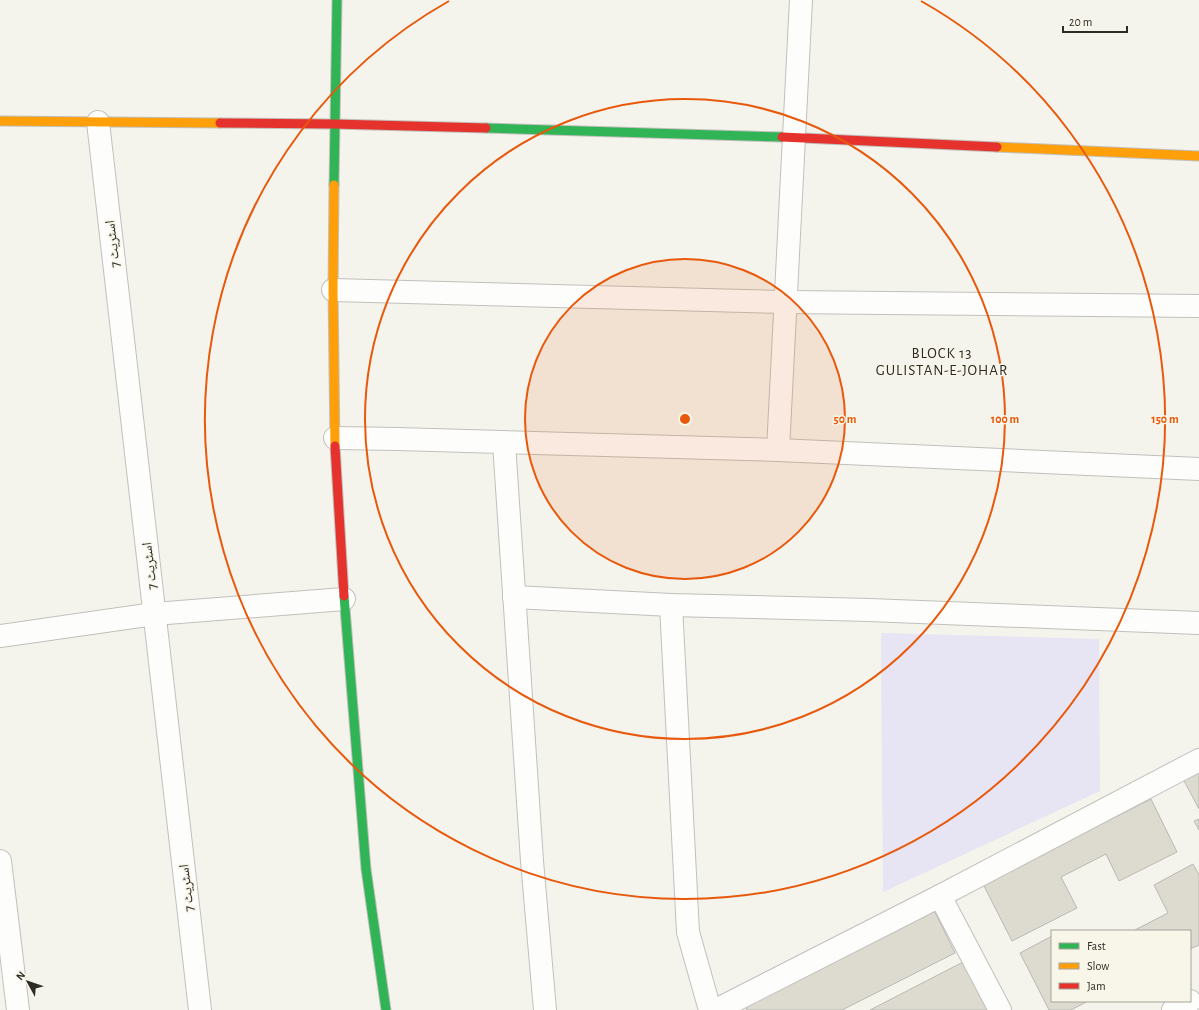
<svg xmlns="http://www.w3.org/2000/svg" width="1199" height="1010" viewBox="0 0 1199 1010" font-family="'Alegreya Sans','Noto Naskh Arabic',sans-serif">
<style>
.green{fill:#e7e4f3}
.building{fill:#dddbd0;stroke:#b9b8b3}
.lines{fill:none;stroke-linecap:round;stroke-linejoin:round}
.street-casing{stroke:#c1c0bc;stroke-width:24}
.fast-casing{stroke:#c1c0bc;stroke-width:11}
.slow-casing{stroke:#c1c0bc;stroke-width:11}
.jam-casing{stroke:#c1c0bc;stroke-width:11}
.street{stroke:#fdfdfc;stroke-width:22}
.fast{stroke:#30b455;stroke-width:9}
.slow{stroke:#ff9f0a;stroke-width:9}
.jam{stroke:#e5322d;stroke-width:9}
.ring{fill:none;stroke:#e8590c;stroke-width:2}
.labels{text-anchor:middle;stroke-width:3;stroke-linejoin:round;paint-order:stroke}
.street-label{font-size:14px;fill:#2c2b26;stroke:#f8f5e9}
.neighbourhood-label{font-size:15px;letter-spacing:1px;fill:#2c2b26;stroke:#f8f5e9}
.centre{fill:#e8590c;stroke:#f8f5e9;stroke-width:2}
.ring-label{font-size:12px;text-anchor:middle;font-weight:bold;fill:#e8590c;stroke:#f8f5e9;stroke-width:3;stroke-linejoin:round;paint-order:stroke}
</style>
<rect width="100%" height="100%" fill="#f4f3ec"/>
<polygon class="green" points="881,633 1099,639 1100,791 883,892"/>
<g class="building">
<polygon points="1199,771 1199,809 1183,779"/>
<polygon points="1151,799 1177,852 1119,881 1106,854 1061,877 1077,908 1012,941 983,884"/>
<polygon points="1199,819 1199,830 1194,821"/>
<polygon points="1193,864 1199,875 1199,945 1190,949 1190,931 1133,931 1168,913 1154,885"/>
<polygon points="934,910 955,953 842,1010 747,1010 745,1005"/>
<polygon points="1052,936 1052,1001 1088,1001 1071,1010 1049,1010 1020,953"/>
<polygon points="965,961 990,1010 870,1010"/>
</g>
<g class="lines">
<defs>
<g id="street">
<polyline points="98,122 200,1010"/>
<polyline points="333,290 785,302 1199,306"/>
<polyline points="335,438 398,439 778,450 1199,469"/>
<polyline points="504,443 532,861 545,1010"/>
<polyline points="778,450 801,0"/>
<polyline points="514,597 671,605 869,610 1199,623"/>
<polyline points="671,605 688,932 710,1010"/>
<polyline points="0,636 154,614 344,599"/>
<polyline points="0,861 18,1010"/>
<polyline points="940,896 1000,1010"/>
<polyline points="716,1010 940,896 1199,760"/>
<polyline points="1173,1010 1190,1001"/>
</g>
<g id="fast">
<polyline points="486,128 782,137"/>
<polyline points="334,185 337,0"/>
<polyline points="344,596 366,869 386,1010"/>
</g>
<g id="slow">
<polyline points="0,121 220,123"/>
<polyline points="997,147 1199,156"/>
<polyline points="334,185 333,290 335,446"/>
</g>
<g id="jam">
<polyline points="220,123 334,124 486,128"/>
<polyline points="782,137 997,147"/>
<polyline points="335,446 344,596"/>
</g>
</defs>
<use href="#street" class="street-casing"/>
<use href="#fast" class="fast-casing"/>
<use href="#slow" class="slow-casing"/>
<use href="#jam" class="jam-casing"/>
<use href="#street" class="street"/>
<use href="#fast" class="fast"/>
<use href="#slow" class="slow"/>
<use href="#jam" class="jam"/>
</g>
<circle cx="685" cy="419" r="160" fill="#e8590c" fill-opacity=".12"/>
<g class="ring">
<circle cx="685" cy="419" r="160"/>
<circle cx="685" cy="419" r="320"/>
<path d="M921 1A480 480 0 1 1 449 1"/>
</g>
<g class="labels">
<g class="street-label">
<text transform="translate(112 244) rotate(-97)" y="5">اسٹریٹ 7</text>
<text transform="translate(149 566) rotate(-97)" y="5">اسٹریٹ 7</text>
<text transform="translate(186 888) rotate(-97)" y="5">اسٹریٹ 7</text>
</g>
<g class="neighbourhood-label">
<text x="942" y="358">BLOCK 13<tspan x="942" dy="17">GULISTAN-E-JOHAR</tspan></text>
</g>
</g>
<circle cx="685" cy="419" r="6" class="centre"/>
<g class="ring-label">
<text x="845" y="423">50 m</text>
<text x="1005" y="423">100 m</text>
<text x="1165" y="423">150 m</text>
</g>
<rect x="1051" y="930" width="140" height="72" fill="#f8f5e9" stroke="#a6a49b"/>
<rect x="1059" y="943" width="20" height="6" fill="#30b455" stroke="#a6a49b"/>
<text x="1087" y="950" font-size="12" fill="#2c2b26">Fast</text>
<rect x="1059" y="963" width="20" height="6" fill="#ff9f0a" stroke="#a6a49b"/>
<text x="1087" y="970" font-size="12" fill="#2c2b26">Slow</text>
<rect x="1059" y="983" width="20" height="6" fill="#e5322d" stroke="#a6a49b"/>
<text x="1087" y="990" font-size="12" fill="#2c2b26">Jam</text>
<g transform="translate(28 982) rotate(310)" stroke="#f8f5e9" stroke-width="3" paint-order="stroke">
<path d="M0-3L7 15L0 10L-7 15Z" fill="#2c2b26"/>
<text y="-6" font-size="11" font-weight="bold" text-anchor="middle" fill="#2c2b26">N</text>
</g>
<path d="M1063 26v6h64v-6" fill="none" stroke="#2c2b26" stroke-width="2"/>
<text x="1069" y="26" font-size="12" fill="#2c2b26" stroke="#f8f5e9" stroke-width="3" paint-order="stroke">20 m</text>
</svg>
